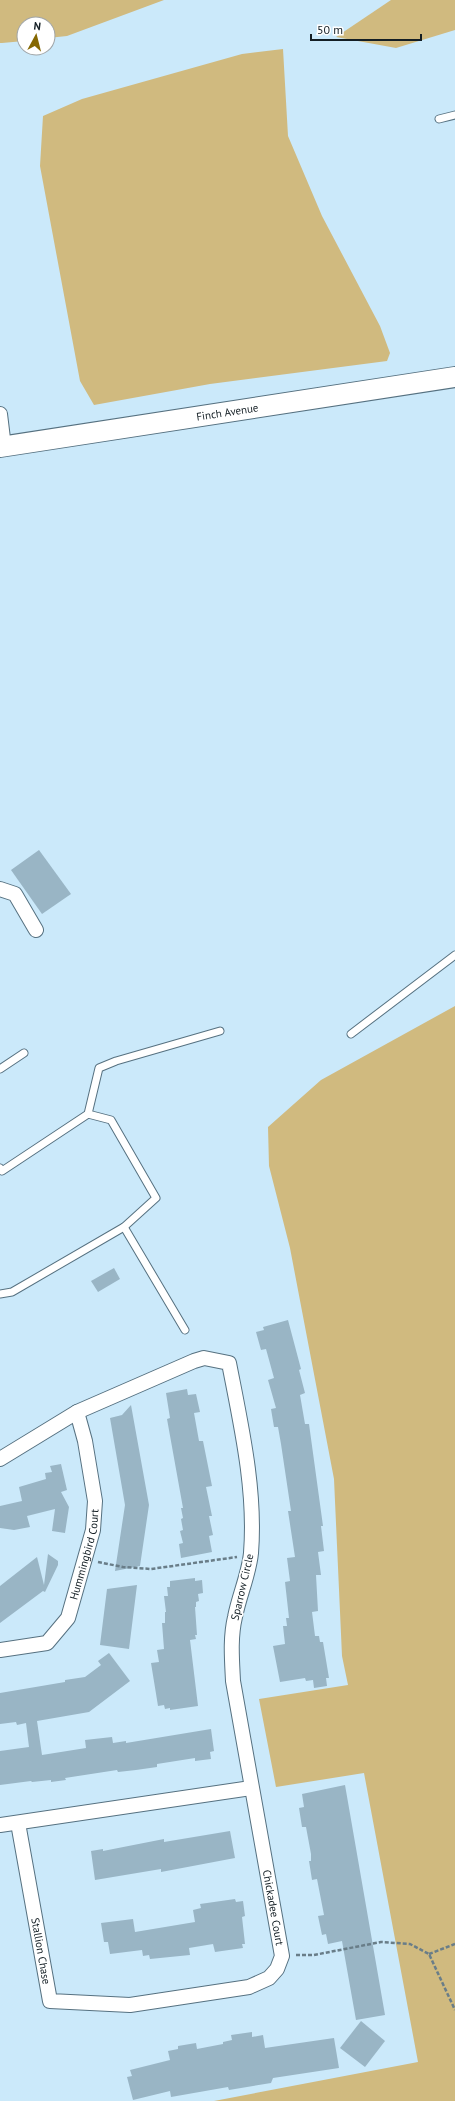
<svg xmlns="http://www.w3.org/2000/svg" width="455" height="2101" viewBox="0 0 455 2101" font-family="'PT Sans',sans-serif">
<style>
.green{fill:#d0ba7f}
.building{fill:#99b5c5}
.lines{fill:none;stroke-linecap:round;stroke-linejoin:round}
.service-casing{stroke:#567180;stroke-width:9}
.minor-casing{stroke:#567180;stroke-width:16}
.secondary-casing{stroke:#567180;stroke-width:22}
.path{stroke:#697d88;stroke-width:2.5;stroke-dasharray:4 2;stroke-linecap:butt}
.service{stroke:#fff;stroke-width:7}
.minor{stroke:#fff;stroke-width:14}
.secondary{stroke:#fff;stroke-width:20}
.labels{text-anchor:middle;stroke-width:3.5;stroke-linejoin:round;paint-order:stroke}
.street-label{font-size:11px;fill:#131e24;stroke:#fff}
</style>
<rect width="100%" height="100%" fill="#cbe9fa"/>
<g class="green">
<polygon points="0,0 164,0 67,36 48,38 48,24 24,24 24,41 2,43 0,43"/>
<polygon points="391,0 455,0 455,30 396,48 336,37"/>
<polygon points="283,49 288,136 322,216 380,326 390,353 387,361 210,384 94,405 80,381 40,166 43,116 82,99 242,54"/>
<polygon points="455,1006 455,2101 214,2101 418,2062 364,1773 276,1787 259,1699 348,1685 342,1656 334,1479 290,1248 269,1166 268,1127 321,1080"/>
</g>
<g class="building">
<polygon points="39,850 71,894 42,914 11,870"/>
<polygon points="114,1268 120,1279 98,1292 91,1281"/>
<polygon points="288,1320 301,1369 299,1370 305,1393 300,1395 305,1424 309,1424 323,1526 321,1526 324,1551 318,1552 321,1575 316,1575 318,1611 312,1612 315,1636 319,1636 320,1642 323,1642 329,1678 326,1678 327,1686 314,1688 313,1680 306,1681 305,1678 280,1682 273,1646 285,1644 283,1626 287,1626 286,1618 289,1618 285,1582 290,1581 287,1558 295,1557 288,1511 291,1511 281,1444 278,1427 274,1427 271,1409 276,1408 268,1380 274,1378 266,1349 261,1350 256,1332 264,1330 263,1327"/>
<polygon points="187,1389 188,1395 196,1394 200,1412 194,1413 199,1441 203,1441 212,1486 206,1487 212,1516 209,1516 213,1535 209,1536 212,1552 181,1558 179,1544 183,1543 180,1531 183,1530 181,1519 183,1518 181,1508 183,1508 167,1419 170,1418 166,1393"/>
<polygon points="131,1405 149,1505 140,1566 115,1571 125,1505 110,1418 122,1415"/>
<polygon points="61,1464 67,1490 61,1492 69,1507 65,1533 52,1531 55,1509 27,1516 30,1527 14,1530 0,1528 0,1506 22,1501 19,1487 46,1479 45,1473 52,1472 50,1466"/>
<polygon points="48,1554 58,1561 58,1565 45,1592 43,1591 0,1623 0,1586 37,1557 44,1585"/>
<polygon points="195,1578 195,1581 202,1580 203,1593 198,1594 199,1601 196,1602 196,1607 195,1607 197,1635 195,1635 196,1639 190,1640 198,1706 170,1710 170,1708 165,1709 164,1705 158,1706 151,1663 159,1662 157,1650 164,1649 162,1623 165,1623 165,1612 166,1612 164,1596 168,1596 167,1587 170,1587 170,1581"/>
<polygon points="137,1585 129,1649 100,1645 107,1589"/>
<polygon points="109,1653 130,1681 89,1712 37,1721 42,1755 86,1748 85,1740 112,1737 113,1743 126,1741 126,1743 211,1729 214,1751 210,1752 211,1759 195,1761 195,1758 157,1764 157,1767 136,1770 118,1772 117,1770 65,1778 66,1780 51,1782 51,1780 32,1782 31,1781 0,1785 0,1751 29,1747 26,1723 17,1725 16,1722 0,1724 0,1693 65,1682 65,1680 85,1677 101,1665 98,1661"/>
<polygon points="345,1785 385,2015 356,2020 342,1941 328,1944 326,1934 322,1935 318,1916 324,1915 317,1879 312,1880 309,1861 311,1861 311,1854 306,1827 302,1827 299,1808 304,1807 302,1794"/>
<polygon points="230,1831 235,1858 161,1872 161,1869 95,1880 91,1851 103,1849 103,1851 164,1839 164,1842"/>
<polygon points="235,1899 236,1902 243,1901 245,1916 242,1917 245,1944 242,1944 243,1948 215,1952 213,1944 189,1948 190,1955 150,1959 149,1955 143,1956 142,1950 110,1954 108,1942 104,1942 101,1923 133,1919 135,1932 195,1922 193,1910 201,1908 200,1904"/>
<polygon points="361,2021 385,2041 365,2067 340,2048"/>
<polygon points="252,2032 252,2037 263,2035 265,2048 334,2038 339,2068 273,2078 271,2083 229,2090 228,2087 171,2097 170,2091 133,2100 127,2077 132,2076 130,2070 170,2060 168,2051 178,2049 178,2046 196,2043 197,2049 223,2044 223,2042 232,2040 231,2035"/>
</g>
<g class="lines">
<defs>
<g id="service">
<polyline points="439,119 455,115"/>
<polyline points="351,1034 455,955"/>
<polyline points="0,1069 24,1053"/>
<polyline points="0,1168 2,1171 88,1114 99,1068 116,1061 220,1031"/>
<polyline points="124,1227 185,1330"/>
<polyline points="0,1294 12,1292 124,1227 156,1198 111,1120 88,1114"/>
</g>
<g id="minor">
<polyline points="0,414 4,447"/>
<polyline points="0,889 15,894 36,930"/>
<path id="s1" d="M0 1459 77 1412 194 1361 204 1358 229 1363C241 1425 256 1490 251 1553 249 1574 239 1596 235 1617 230 1638 232 1660 233 1681L282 1956 277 1969 269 1978 249 1987 130 2005 50 2001 18 1823"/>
<path id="s2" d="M0 1650 47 1643 68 1618 93 1530 95 1501 85 1441 77 1412"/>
<polyline points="0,1825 251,1788"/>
</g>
<g id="secondary">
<path id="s3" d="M0 447 455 377"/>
</g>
</defs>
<use href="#service" class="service-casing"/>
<use href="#minor" class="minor-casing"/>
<use href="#secondary" class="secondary-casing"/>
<g class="path">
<polyline points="98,1562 123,1567 151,1569 237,1557"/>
<polyline points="429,1954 455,1944"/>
<polyline points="296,1955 314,1955 381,1942 410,1944 429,1954 455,2010"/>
</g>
<use href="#service" class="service"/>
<use href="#minor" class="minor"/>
<use href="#secondary" class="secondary"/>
</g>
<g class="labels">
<g class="street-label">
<text dy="4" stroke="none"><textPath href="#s3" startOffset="230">Finch Avenue</textPath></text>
<text dy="4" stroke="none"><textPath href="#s2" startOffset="146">Hummingbird Court</textPath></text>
<text transform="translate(242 1587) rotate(-77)" y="4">Sparrow Circle</text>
<text dy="4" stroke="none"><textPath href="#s1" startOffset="806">Chickadee Court</textPath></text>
<text transform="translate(41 1951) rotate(80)" y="4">Stallion Chase</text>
</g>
</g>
<g transform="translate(36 36) rotate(7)"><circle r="19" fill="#ffffff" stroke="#a1a5a7"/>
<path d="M0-3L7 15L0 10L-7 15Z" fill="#856802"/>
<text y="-6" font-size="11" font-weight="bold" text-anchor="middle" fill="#131e24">N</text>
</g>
<path d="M311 34v6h110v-6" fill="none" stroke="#131e24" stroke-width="2"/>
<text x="317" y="34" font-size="12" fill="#131e24" stroke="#ffffff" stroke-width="3" paint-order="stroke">50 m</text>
</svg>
